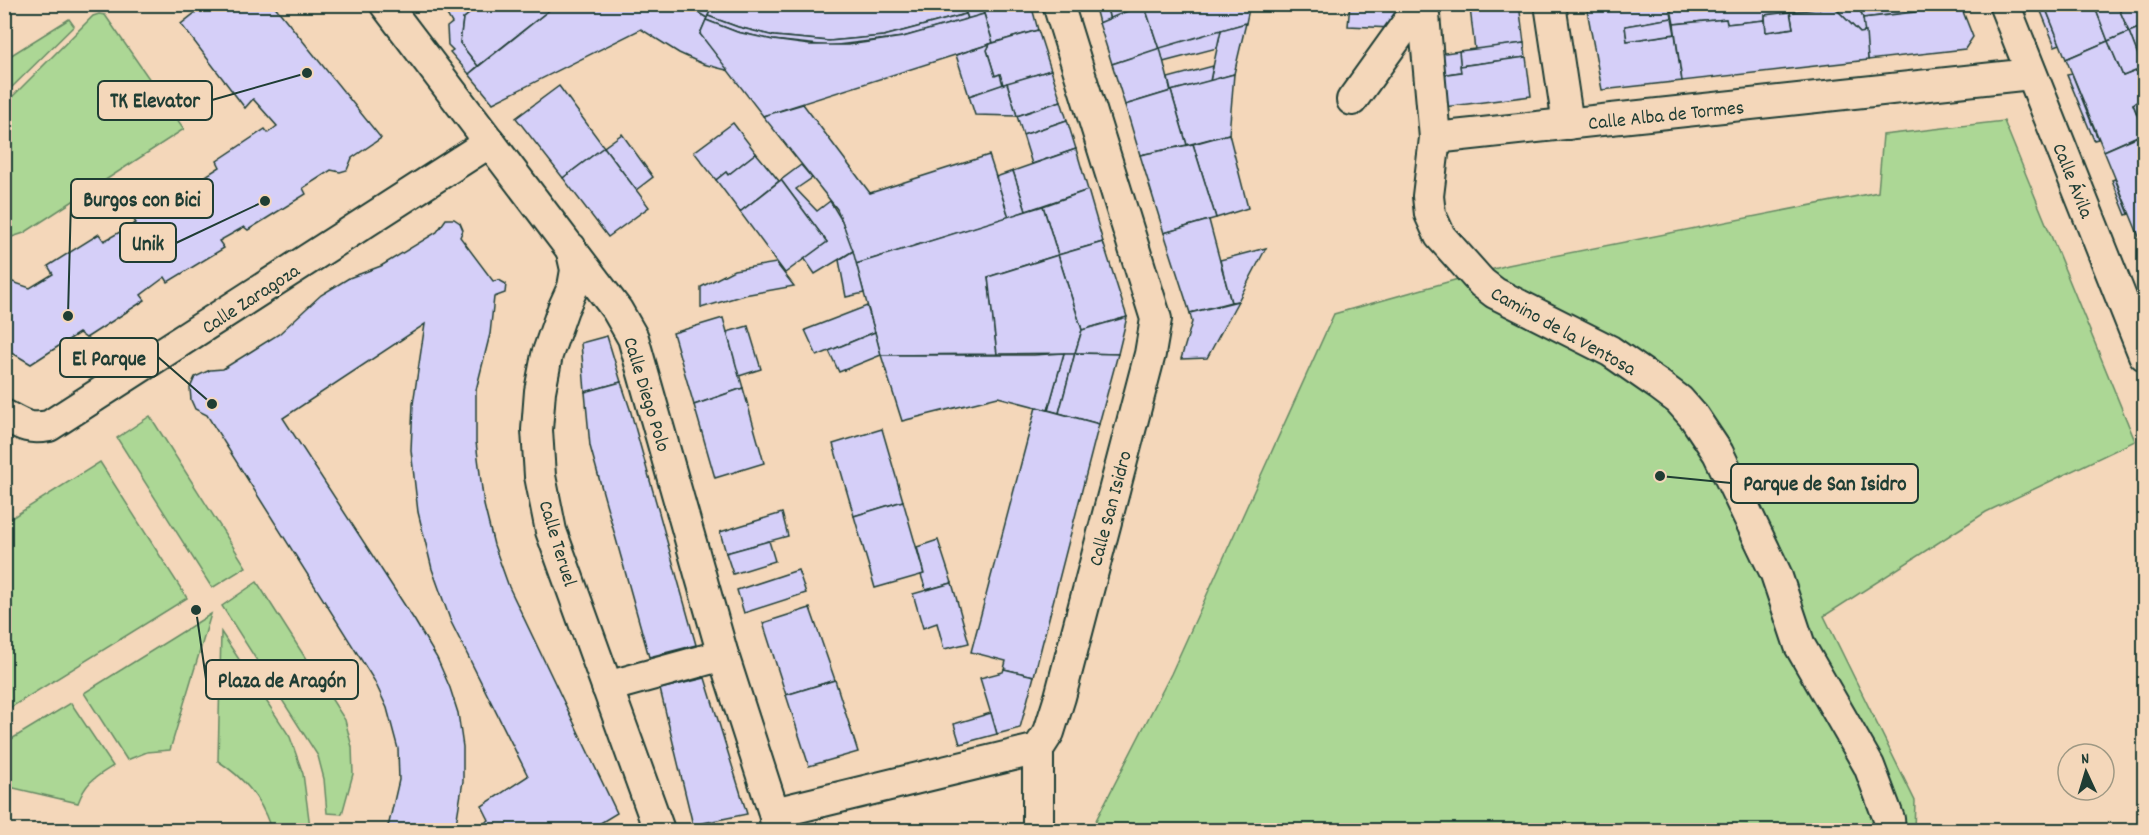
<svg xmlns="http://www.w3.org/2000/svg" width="2149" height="835" viewBox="0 0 2149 835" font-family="Dekko,sans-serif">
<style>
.green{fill:#acd795;stroke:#668a64;stroke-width:1.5}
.building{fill:#d5cff8;stroke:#1f3d34;stroke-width:1.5}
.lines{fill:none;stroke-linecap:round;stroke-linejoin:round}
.minor-casing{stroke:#1f3d34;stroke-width:34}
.minor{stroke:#f4d7ba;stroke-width:30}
.labels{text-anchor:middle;stroke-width:5;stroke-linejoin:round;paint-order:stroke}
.street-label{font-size:20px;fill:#1f3d34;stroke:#f4d7ba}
.leader{fill:none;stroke:#1f3d34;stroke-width:2}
.callout-dot{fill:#1f3d34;stroke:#f4d7ba;stroke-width:2}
.callout{fill:#f4d7ba;stroke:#1f3d34;stroke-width:2}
.callout-label{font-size:21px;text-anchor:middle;font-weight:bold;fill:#1f3d34}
</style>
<rect width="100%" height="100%" fill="#f4d7ba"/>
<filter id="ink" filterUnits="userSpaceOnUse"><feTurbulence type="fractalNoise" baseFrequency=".0167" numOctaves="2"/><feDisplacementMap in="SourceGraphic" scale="12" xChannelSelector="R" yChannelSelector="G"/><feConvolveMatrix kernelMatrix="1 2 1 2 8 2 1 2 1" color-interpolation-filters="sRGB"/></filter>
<g filter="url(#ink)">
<g class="green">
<polygon points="99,14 105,15 184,129 24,233 9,238 5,237 5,104 93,16"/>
<polygon points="69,19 74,26 5,94 5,59"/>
<polygon points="2004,121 2135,441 1986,512 1824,616 1915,801 1914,830 1091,830 1171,674 1334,314 1508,265 1878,192 1883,135"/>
<polygon points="150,416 246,567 212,588 117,438"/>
<polygon points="100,462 187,598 5,711 5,522"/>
<polygon points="257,582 345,720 352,747 353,774 342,814 327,813 324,779 318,756 222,606"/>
<polygon points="211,614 170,750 147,752 127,760 84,693"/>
<path d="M221 632 290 737 303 774 310 827 270 826C260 797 244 778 218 761Z"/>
<path d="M71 703 113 766C94 778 86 782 78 803L5 786V743Z"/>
</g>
<g class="building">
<polygon points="190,4 273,4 381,138 352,158 347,170 340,172 331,170 303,188 306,194 248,230 244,227 219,241 224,248 168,282 165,277 141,295 145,300 86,338 79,333 31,364 4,348 4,279 30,288 53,274 48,266 99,234 104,241 136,223 132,217 181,182 187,188 220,167 217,161 265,129 268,133 277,126 253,99 245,108 181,24 196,12"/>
<polygon points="457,4 462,4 469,14 463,19 460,43 478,66 469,74 450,52 453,50 448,45 447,27 452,23 446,13"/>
<polygon points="462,4 557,4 478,66 460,43 463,19 469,14"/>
<polygon points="557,4 684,4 707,18 700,34 730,71 703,64 679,53 641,29 493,103 469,74"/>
<polygon points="684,4 713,4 707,18"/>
<polygon points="713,4 963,4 966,14 884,36 829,41 774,36 738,27 708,16"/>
<polygon points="963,4 981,4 984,14 968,19"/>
<polygon points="981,4 1031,4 1038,30 993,43"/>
<polygon points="1094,4 1106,4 1110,20 1099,23"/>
<polygon points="1106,4 1135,4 1136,8 1110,20"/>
<polygon points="1144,4 1159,49 1112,64 1099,23"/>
<polygon points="1144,4 1250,4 1246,23 1159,49"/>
<polygon points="1350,4 1406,4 1393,28 1348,26"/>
<polygon points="1474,4 1519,4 1524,43 1475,50 1470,8 1475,7"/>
<polygon points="1611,4 1670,4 1672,18 1625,26 1627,41 1675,34 1682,81 1602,90 1587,10"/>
<polygon points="1670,4 1858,4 1863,18 1866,32 1860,33 1834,7 1765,15 1765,20 1727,24 1726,19 1674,24"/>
<polygon points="1858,4 1912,4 1915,12 1863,18"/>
<polygon points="1912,4 1960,4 1973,37 1965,49 1868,60 1863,18 1915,12"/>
<polygon points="2038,4 2044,4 2060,44 2055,46"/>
<polygon points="2110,4 2096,10 2108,41 2066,59 2044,4"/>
<polygon points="2110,4 2117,4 2129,32 2108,41 2096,10"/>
<polygon points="2117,4 2144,4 2144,26 2129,32"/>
<polygon points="1834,7 1860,33 1866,32 1868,60 1682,81 1674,24 1726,19 1727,24 1765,20 1766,32 1793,28 1790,12"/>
<polygon points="1790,12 1793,28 1766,32 1765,15"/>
<polygon points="966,14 968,19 903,37 829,46 773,40 737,32 706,20 708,16 738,27 774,36 829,41 884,36"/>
<polygon points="984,14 993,43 763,116 700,34 706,20 737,32 773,40 810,45 848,45 903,37"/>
<polygon points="1672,18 1675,34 1627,41 1625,26"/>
<polygon points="1246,23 1234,74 1210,81 1221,30"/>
<polygon points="2144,26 2144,98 2133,104 2144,133 2104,151 2066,59 2108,41 2123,76 2143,68 2129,32"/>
<polygon points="1038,30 1051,70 1003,85 1000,74 995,76 987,50 990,44"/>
<polygon points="1221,30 1217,48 1163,62 1160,48"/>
<polygon points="2129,32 2143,68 2123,76 2108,41"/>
<polygon points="1524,43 1526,57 1460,66 1459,51"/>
<polygon points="990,44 987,50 995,76 1000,74 1003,85 969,96 956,55"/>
<polygon points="1160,48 1171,91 1125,105 1112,64"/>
<polygon points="1459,51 1461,72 1440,75 1438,54"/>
<polygon points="1526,57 1531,96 1444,107 1440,75 1461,72 1460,66"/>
<polygon points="1213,66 1210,81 1171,91 1168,78"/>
<polygon points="1051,70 1061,101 1017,116 1007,83"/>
<polygon points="1234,74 1229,134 1187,145 1171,91"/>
<polygon points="2072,74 2098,139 2094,140 2067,75"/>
<polygon points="1007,83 1017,116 975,115 969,96"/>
<polygon points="559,86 604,147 563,178 516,118"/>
<polygon points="1171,91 1187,145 1140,155 1125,105"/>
<polygon points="2144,98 2144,130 2133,104"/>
<polygon points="1061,101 1067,120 1023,135 1017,116"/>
<polygon points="803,104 870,193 989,155 1009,217 856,264 842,221 837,209 763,116"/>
<polygon points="1067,120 1076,149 1032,164 1023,135"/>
<polygon points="733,123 756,153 728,175 726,172 716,180 694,152"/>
<polygon points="622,134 653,177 636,190 604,147"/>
<polygon points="1229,134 1248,208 1216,218 1193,144"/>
<polygon points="2143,134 2144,139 2144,237 2140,239 2104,151"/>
<polygon points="1193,144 1216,218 1164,233 1140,155"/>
<polygon points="604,147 649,207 608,237 563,178"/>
<polygon points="1076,149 1088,190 1026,211 1013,171"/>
<polygon points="756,153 779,181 740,212 716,180 726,172 728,175"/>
<polygon points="801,165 812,178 796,189 817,211 830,201 842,221 853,251 815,274 804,258 827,242 781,180"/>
<polygon points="1013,171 1026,211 1009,217 996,177"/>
<polygon points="2115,179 2129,214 2126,215 2112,180"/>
<polygon points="781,180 827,242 785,273 740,212"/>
<polygon points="1088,190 1103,242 1058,255 1043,206"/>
<polygon points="1043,206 1058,255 988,277 997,354 881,355 856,264"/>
<polygon points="446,219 454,219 460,223 463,230 460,237 493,281 499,280 506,284 505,293 494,297 490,334 476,390 476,442 484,505 494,545 509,587 617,813 589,830 474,830 489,820 482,806 528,776 451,622 432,569 418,512 411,450 413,404 425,324 283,418 415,621 437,658 450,688 458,713 463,747 463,781 455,830 386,830 389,823 399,780 398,749 387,708 374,680 207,415 195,409 191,400 190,388 195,377 210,370 223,369 279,334 321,295 349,278 381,266 437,232"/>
<polygon points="1209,220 1231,302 1190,313 1164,233"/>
<polygon points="1103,242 1127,317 1082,330 1058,255"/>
<polygon points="1266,248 1238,301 1231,302 1220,260"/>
<polygon points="853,251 864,293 846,297 839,260"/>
<polygon points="1058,255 1082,330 1075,353 997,354 988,277"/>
<polygon points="776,263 794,286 744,295 701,308 701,287 734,270"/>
<polygon points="1238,301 1207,358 1181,359 1192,322 1190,313"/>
<polygon points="867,306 875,332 817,356 805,330"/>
<polygon points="1127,317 1118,354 1075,353 1082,330"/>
<polygon points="723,318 743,388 694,405 673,333"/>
<polygon points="748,326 761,369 739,376 727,332"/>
<polygon points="875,332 881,355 839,372 829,351"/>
<polygon points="607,336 621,382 585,392 581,343"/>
<polygon points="1064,353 1075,353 1059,413 1048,410"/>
<polygon points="1064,353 1048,410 998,397 902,421 881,355 1034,355"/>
<polygon points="1075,353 1118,354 1099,424 1059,413"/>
<polygon points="621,382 630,409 696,645 649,657 590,446 585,392"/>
<polygon points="743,388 764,463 715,478 694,405"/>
<polygon points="1036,407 1099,424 1034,676 1004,669 1006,661 971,652"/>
<polygon points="882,429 903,501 854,516 833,444"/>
<polygon points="903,501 924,574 875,588 854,516"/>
<polygon points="782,513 788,536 726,553 720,532"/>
<polygon points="938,540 952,583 926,590 921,575 924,574 917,547"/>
<polygon points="769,541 775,561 733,574 726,553"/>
<polygon points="798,570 806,593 744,613 737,590"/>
<polygon points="952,583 969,643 944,649 937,623 923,628 913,594"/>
<polygon points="810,608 835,680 786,695 763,623"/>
<polygon points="1004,669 1034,676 1020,728 997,734 980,678 1003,672"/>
<polygon points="705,678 747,814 693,825 660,689"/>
<polygon points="835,680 858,752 809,766 786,695"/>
<polygon points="991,713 997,734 960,744 954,724"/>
</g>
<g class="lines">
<defs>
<g id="minor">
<polyline points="385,4 617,310 633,338 723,655 774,813 777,830"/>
<polyline points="1423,4 1435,138 1428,196 1430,214 1440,236 1482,283 1495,293 1610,351 1659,385 1679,400 1694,417 1718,453 1776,574 1800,646 1869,766 1889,819 1890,830"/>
<polyline points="1550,4 1568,124"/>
<polyline points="2004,4 2144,355"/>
<polyline points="1352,100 1421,4"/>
<polyline points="1435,138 2031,74"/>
<polyline points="571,248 576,270 573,287 563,309 547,355 540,391 537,430 540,476 551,531 659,830"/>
<path d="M4 415C22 425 29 430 49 426L490 142"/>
<polyline points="607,687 723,655"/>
<polyline points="774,813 1038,749 1049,732 1060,697 1150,354 1156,319 1058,4"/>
<polyline points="1038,830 1038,749"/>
</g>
</defs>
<use href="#minor" class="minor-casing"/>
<use href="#minor" class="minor"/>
</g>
</g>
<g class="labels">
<g class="street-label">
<text transform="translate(1666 114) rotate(-6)" y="7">Calle Alba de Tormes</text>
<text transform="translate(2074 180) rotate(68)" y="7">Calle Ávila</text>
<text transform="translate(250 298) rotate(-33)" y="7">Calle Zaragoza</text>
<text transform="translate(1564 330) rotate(29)" y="7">Camino de la Ventosa</text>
<text transform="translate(648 394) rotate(73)" y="7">Calle Diego Polo</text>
<text transform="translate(1109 508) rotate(-75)" y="7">Calle San Isidro</text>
<text transform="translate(559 543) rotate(73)" y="7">Calle Teruel</text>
</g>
</g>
<path class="leader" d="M307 73L212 100M68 316L71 199M265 201L176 243M212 404L158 357M1660 476L1731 483M196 610L206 679"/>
<g class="callout-dot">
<circle cx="307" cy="73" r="6"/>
<circle cx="68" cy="316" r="6"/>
<circle cx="265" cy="201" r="6"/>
<circle cx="212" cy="404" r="6"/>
<circle cx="1660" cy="476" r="6"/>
<circle cx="196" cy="610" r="6"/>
</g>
<g class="callout">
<rect x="98" y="81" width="114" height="39" rx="6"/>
<rect x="71" y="179" width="142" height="39" rx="6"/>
<rect x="120" y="223" width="56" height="39" rx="6"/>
<rect x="60" y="338" width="98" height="39" rx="6"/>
<rect x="1731" y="464" width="187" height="39" rx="6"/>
<rect x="206" y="660" width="152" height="39" rx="6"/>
</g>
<g class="callout-label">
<text x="155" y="107">TK Elevator</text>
<text x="142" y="206">Burgos con Bici</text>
<text x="148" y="250">Unik</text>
<text x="109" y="365">El Parque</text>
<text x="1825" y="490">Parque de San Isidro</text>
<text x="282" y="687">Plaza de Aragón</text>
</g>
<rect width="2149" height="835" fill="none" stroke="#f4d7ba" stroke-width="24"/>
<rect x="12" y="12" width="2125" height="811" fill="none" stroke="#1f3d34" stroke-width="2" filter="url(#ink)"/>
<g transform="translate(2086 772) rotate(356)"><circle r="28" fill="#f4d7ba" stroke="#9f9984" stroke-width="1.5"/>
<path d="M0-4.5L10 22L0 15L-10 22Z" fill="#1f3d34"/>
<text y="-9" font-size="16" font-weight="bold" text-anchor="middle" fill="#1f3d34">N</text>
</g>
</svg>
